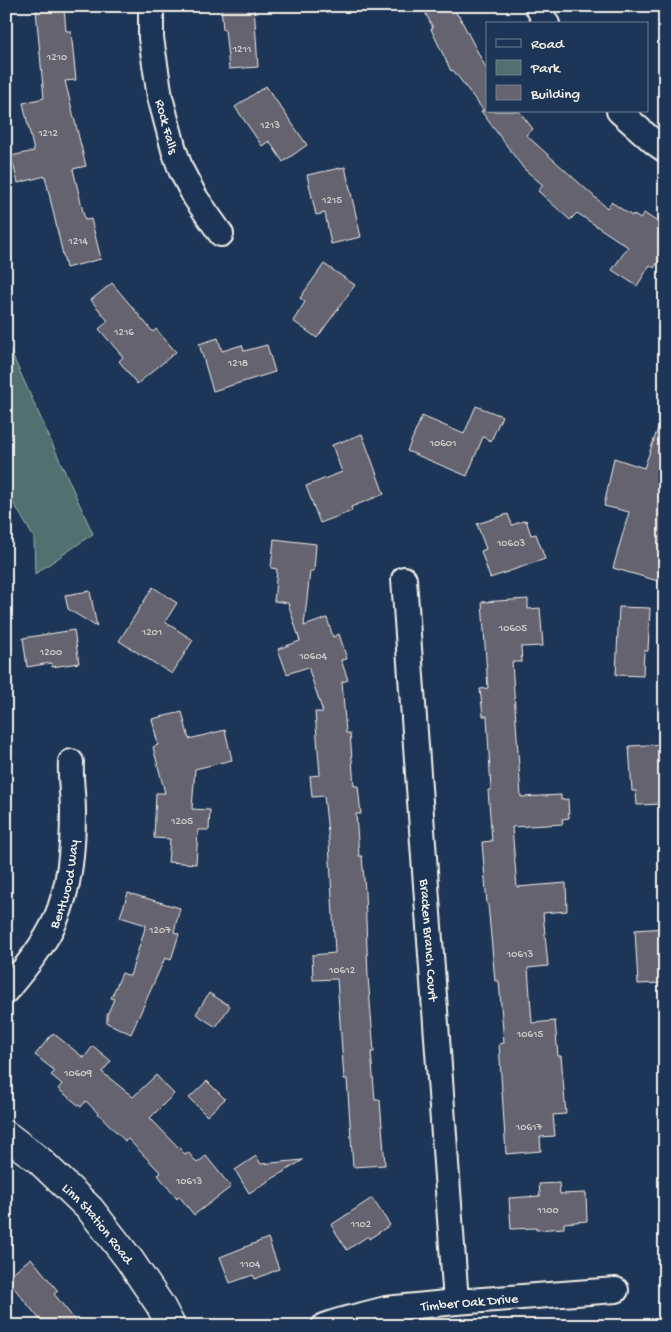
<svg xmlns="http://www.w3.org/2000/svg" width="671" height="1332" viewBox="0 0 671 1332" font-family="'Gochi Hand',sans-serif">
<style>
.green{fill:#51706f;stroke:#a2b0ac}
.building{fill:#656470;stroke:#f4f1e8}
.lines{fill:none;stroke-linecap:round;stroke-linejoin:round}
.minor-casing{stroke:#f4f1e8;stroke-width:28}
.tertiary-casing{stroke:#f4f1e8;stroke-width:31}
.minor{stroke:#1d3557;stroke-width:24}
.tertiary{stroke:#1d3557;stroke-width:28}
.labels{text-anchor:middle;stroke-width:4;stroke-linejoin:round;paint-order:stroke}
.number-label{font-size:11px;fill:#d0ceca}
.street-label{font-size:14px;fill:#f4f1e8;stroke:#1d3557}
</style>
<rect width="100%" height="100%" fill="#1d3557"/>
<filter id="ink" filterUnits="userSpaceOnUse"><feTurbulence type="fractalNoise" baseFrequency=".02" numOctaves="2"/><feDisplacementMap in="SourceGraphic" scale="10" xChannelSelector="R" yChannelSelector="G"/><feConvolveMatrix kernelMatrix="1 2 1 2 8 2 1 2 1" color-interpolation-filters="sRGB"/></filter>
<g filter="url(#ink)">
<polygon class="green" points="6,341 93,534 35,574 34,538 6,490"/>
<g class="building">
<polygon points="221,6 254,6 258,67 229,69 225,29 223,30"/>
<polygon points="422,6 452,6 458,16 459,16 487,70 487,111 519,111 533,129 526,135 607,208 611,202 632,216 633,214 640,219 644,213 665,227 665,252 654,268 650,265 637,286 612,270 628,247 577,213 570,220 538,191 543,185 524,169 481,111 484,111 453,70 451,71 431,29 433,28"/>
<polygon points="64,7 66,31 71,31 76,80 65,81 86,166 73,169 85,220 91,219 101,259 66,268 45,176 18,183 11,156 34,151 23,103 44,98 36,10"/>
<polygon points="266,86 307,145 283,162 269,141 262,146 235,107"/>
<polygon points="345,167 361,237 331,244 325,213 316,215 307,175"/>
<polygon points="324,264 355,285 317,338 293,321 305,302 300,298"/>
<polygon points="112,283 153,332 156,329 176,352 137,384 119,361 123,357 99,329 108,321 91,300"/>
<polygon points="218,338 222,351 242,345 244,351 267,345 275,372 213,391 199,344"/>
<polygon points="476,406 502,416 491,441 483,437 467,476 407,451 422,416 464,434"/>
<polygon points="662,417 665,418 665,557 658,581 613,568 629,512 604,506 614,458 644,468"/>
<polygon points="362,434 384,494 351,507 352,511 320,523 306,486 342,472 332,445"/>
<polygon points="508,514 512,525 526,520 531,535 536,534 545,559 490,578 481,551 486,549 477,524"/>
<polygon points="274,539 316,544 314,571 310,571 304,626 327,618 333,637 339,634 347,659 341,660 348,680 342,682 346,733 350,733 354,786 358,786 361,814 356,814 359,856 362,856 365,891 368,977 374,1052 371,1052 375,1100 380,1100 385,1165 353,1167 347,1079 344,1079 337,979 313,980 312,955 335,953 329,842 324,796 312,797 310,776 320,775 315,712 323,712 308,667 287,674 278,649 300,641 288,603 274,601 277,569 271,568"/>
<polygon points="153,587 177,603 165,622 193,640 172,674 119,641"/>
<polygon points="90,591 97,627 68,609 65,595"/>
<polygon points="528,599 528,609 540,608 543,646 521,647 522,662 512,662 521,797 561,795 561,800 568,799 569,818 562,819 563,824 512,827 517,887 566,883 567,911 543,913 548,966 528,968 532,1023 555,1021 558,1056 561,1056 566,1114 553,1115 555,1136 540,1137 541,1151 506,1154 499,1044 504,1043 499,981 495,981 488,904 487,904 482,842 492,841 488,790 491,790 487,716 483,716 480,689 488,688 482,602"/>
<polygon points="619,607 650,608 648,651 644,651 643,676 616,675"/>
<polygon points="74,630 79,663 52,667 51,663 27,667 23,638"/>
<polygon points="182,712 189,739 225,730 232,760 195,769 192,809 210,810 209,830 198,830 196,864 168,862 170,839 154,838 156,793 165,793 153,747 158,745 152,719"/>
<polygon points="665,744 665,804 637,805 636,791 632,791 629,746"/>
<polygon points="128,893 180,908 174,932 179,934 171,960 165,958 131,1034 107,1023 107,1015 114,999 111,998 122,973 130,976 146,925 120,917"/>
<polygon points="665,928 665,983 638,984 635,930"/>
<polygon points="209,993 230,1006 216,1027 196,1014"/>
<polygon points="53,1033 84,1058 93,1046 111,1061 102,1072 133,1097 156,1075 174,1094 150,1118 185,1154 188,1152 197,1163 206,1156 231,1187 194,1215 179,1196 177,1199 158,1175 161,1173 128,1139 125,1141 86,1101 81,1107 58,1089 62,1084 51,1075 55,1071 35,1055"/>
<polygon points="207,1081 225,1099 207,1116 189,1098"/>
<polygon points="256,1156 261,1164 303,1160 249,1193 235,1170"/>
<polygon points="559,1183 560,1194 586,1193 587,1221 564,1223 564,1228 536,1230 536,1228 511,1229 509,1198 540,1196 539,1184"/>
<polygon points="372,1198 390,1225 369,1239 368,1236 347,1250 331,1225"/>
<polygon points="268,1238 279,1269 255,1279 253,1275 230,1283 220,1257"/>
<polygon points="31,1258 58,1291 54,1294 80,1326 45,1326 6,1278"/>
</g>
<g class="lines">
<defs>
<g id="minor">
<path id="s1" d="M151 6V38L160 97 174 150 181 170 195 197 221 234"/>
<polyline points="537,6 547,24"/>
<polyline points="619,111 655,143 665,150"/>
<path id="s2" d="M404 579 456 1302"/>
<path id="s3" d="M6 991C24 969 43 947 55 921 70 887 73 849 73 812 73 795 70 779 71 762"/>
<path id="s4" d="M324 1326 339 1321 386 1309 456 1302 616 1290"/>
</g>
<g id="tertiary">
<path id="s5" d="M6 1135 39 1160 90 1209 129 1259 160 1305 171 1326"/>
</g>
</defs>
<use href="#minor" class="minor-casing"/>
<use href="#tertiary" class="tertiary-casing"/>
<use href="#minor" class="minor"/>
<use href="#tertiary" class="tertiary"/>
</g>
</g>
<g class="labels">
<g class="number-label">
<text x="242" y="52">1211</text>
<text x="57" y="60">1210</text>
<text x="270" y="128">1213</text>
<text x="48" y="136">1212</text>
<text x="332" y="203">1215</text>
<text x="78" y="244">1214</text>
<text x="124" y="335">1216</text>
<text x="238" y="366">1218</text>
<text x="443" y="446">10601</text>
<text x="511" y="546">10603</text>
<text x="513" y="631">10605</text>
<text x="152" y="635">1201</text>
<text x="51" y="655">1200</text>
<text x="313" y="659">10604</text>
<text x="182" y="824">1205</text>
<text x="160" y="933">1207</text>
<text x="520" y="957">10613</text>
<text x="342" y="973">10612</text>
<text x="530" y="1037">10615</text>
<text x="78" y="1076">10609</text>
<text x="529" y="1130">10617</text>
<text x="189" y="1184">10613</text>
<text x="548" y="1213">1100</text>
<text x="361" y="1227">1102</text>
<text x="250" y="1267">1104</text>
</g>
<g class="street-label">
<text dy="5" stroke="none"><textPath href="#s1" startOffset="122">Rock Falls</textPath></text>
<text dy="5" stroke="none"><textPath href="#s3" startOffset="124">Bentwood Way</textPath></text>
<text dy="5" stroke="none"><textPath href="#s2" startOffset="362">Bracken Branch Court</textPath></text>
<text dy="5" stroke="none"><textPath href="#s5" startOffset="128">Linn Station Road</textPath></text>
<text dy="5" stroke="none"><textPath href="#s4" startOffset="148">Timber Oak Drive</textPath></text>
</g>
</g>
<rect width="671" height="1332" fill="none" stroke="#1d3557" stroke-width="25"/>
<rect x="12" y="12" width="646" height="1307" fill="none" stroke="#f4f1e8" stroke-width="2" filter="url(#ink)"/>
<rect x="486" y="22" width="162" height="90" fill="#1d3557" stroke="#738091"/>
<rect x="496" y="39" width="25" height="8" fill="#1d3557" stroke="#738091"/>
<text x="531" y="48" font-size="15" fill="#f4f1e8">Road</text>
<rect x="496" y="60" width="25" height="15" fill="#51706f" stroke="#738091"/>
<text x="531" y="72" font-size="15" fill="#f4f1e8">Park</text>
<rect x="496" y="85" width="25" height="15" fill="#656470" stroke="#738091"/>
<text x="531" y="98" font-size="15" fill="#f4f1e8">Building</text>
</svg>
